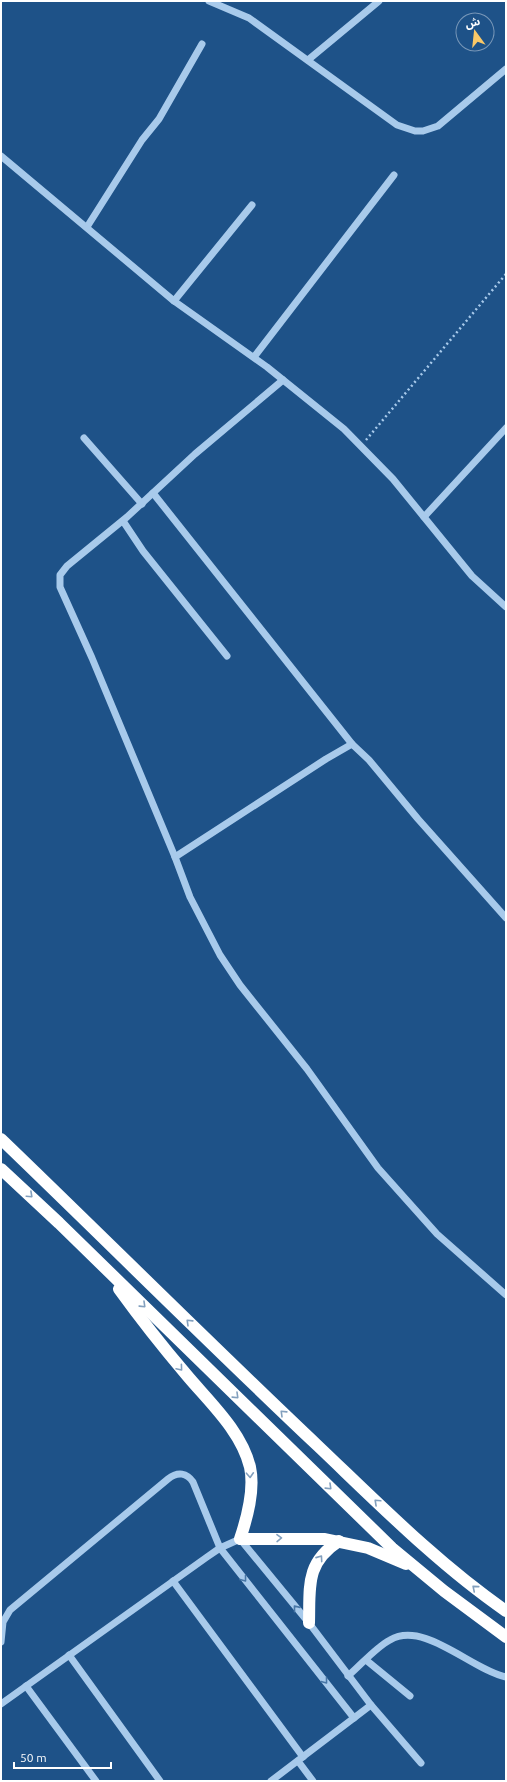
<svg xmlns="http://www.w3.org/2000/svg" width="507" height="1782" viewBox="0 0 507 1782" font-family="Ubuntu,'Noto Sans Arabic',sans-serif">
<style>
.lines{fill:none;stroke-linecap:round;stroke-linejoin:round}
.path{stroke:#a8caeb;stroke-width:2.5;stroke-dasharray:2 3;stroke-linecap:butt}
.minor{stroke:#a8caeb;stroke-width:7}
.highway{stroke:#fff;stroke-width:12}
.oneway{stroke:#83a0be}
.oneway2{stroke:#4776a6}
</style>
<rect width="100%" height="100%" fill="#1e5288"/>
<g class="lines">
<polyline class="path" points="366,440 506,274"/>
<g class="minor">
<polyline points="209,1 249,18 397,125 415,131 423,131 438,126 506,69"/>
<polyline points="308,60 379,1"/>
<polyline points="1,156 174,301 267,367 344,429 393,479 472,576 506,607"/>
<polyline points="87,227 142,140 159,119 202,44"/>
<polyline points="174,301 252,205"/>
<polyline points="254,357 394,175"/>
<polyline points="283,380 195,454 127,517 67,566 60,575 60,587 92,658 175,857 190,897 220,955 240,985 307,1069 378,1168 437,1234 506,1295"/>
<polyline points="84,438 142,504"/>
<polyline points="153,493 352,744"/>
<polyline points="424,517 506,428"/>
<polyline points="123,521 143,551 227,656"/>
<polyline points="175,857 326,759 352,744 369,760 418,819 506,918"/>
<polyline points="173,1581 303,1757"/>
<path d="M1 1642 3 1622 10 1610 168 1479C178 1471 187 1473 193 1482L220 1548 354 1718"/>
<polyline points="69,1655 160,1781"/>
<polyline points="366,1660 410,1696"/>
<path d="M348 1676C362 1664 375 1648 390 1640 424 1620 472 1670 506 1677"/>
<polyline points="26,1686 96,1781"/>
<polyline points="1,1704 207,1557 220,1548 240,1539 309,1623 371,1705 421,1763"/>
<polyline points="298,1761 313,1781"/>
<polyline points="271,1781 371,1705"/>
</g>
<g class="highway">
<path d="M1 1139C107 1241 211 1345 318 1446 378 1503 438 1564 506 1611"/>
<polyline points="1,1169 59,1223 392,1548 444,1591 506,1637"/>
<path d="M119 1289C140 1318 162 1346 185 1373 208 1401 241 1430 250 1467 255 1490 247 1518 240 1539H325L368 1548 406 1564"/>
<path d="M309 1623C310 1587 305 1563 339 1541"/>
</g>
</g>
<defs><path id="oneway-chevron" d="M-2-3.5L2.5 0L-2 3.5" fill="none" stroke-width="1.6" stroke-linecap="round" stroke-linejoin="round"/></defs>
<g class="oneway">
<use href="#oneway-chevron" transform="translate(30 1195) rotate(43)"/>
<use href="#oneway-chevron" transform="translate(143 1305) rotate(44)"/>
<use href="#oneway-chevron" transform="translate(189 1322) rotate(-136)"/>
<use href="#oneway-chevron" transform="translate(180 1368) rotate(50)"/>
<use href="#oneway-chevron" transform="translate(236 1396) rotate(44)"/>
<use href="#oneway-chevron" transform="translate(283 1413) rotate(-136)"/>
<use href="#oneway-chevron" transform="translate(250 1475) rotate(87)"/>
<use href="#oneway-chevron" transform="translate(329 1487) rotate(44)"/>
<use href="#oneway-chevron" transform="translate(377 1502) rotate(-137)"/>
<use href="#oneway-chevron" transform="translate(279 1538) rotate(-1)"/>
<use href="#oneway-chevron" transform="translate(320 1558) rotate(-55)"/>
<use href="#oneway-chevron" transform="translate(475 1588) rotate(-140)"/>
</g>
<g class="oneway2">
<use href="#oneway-chevron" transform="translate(244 1579) rotate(52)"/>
<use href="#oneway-chevron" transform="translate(296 1608) rotate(-129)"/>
<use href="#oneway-chevron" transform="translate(325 1681) rotate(52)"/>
</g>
<rect width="507" height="1782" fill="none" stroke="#ffffff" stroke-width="4"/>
<g transform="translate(475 32) rotate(345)"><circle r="19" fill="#1e5288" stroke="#7897b8"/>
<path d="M0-3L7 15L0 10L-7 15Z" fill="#fac867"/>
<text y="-6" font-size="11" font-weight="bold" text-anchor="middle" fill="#ffffff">ش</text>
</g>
<path d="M14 1762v6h97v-6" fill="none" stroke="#ffffff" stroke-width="2"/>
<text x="20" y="1762" font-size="12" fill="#ffffff" stroke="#1e5288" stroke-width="3" paint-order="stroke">50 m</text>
</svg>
